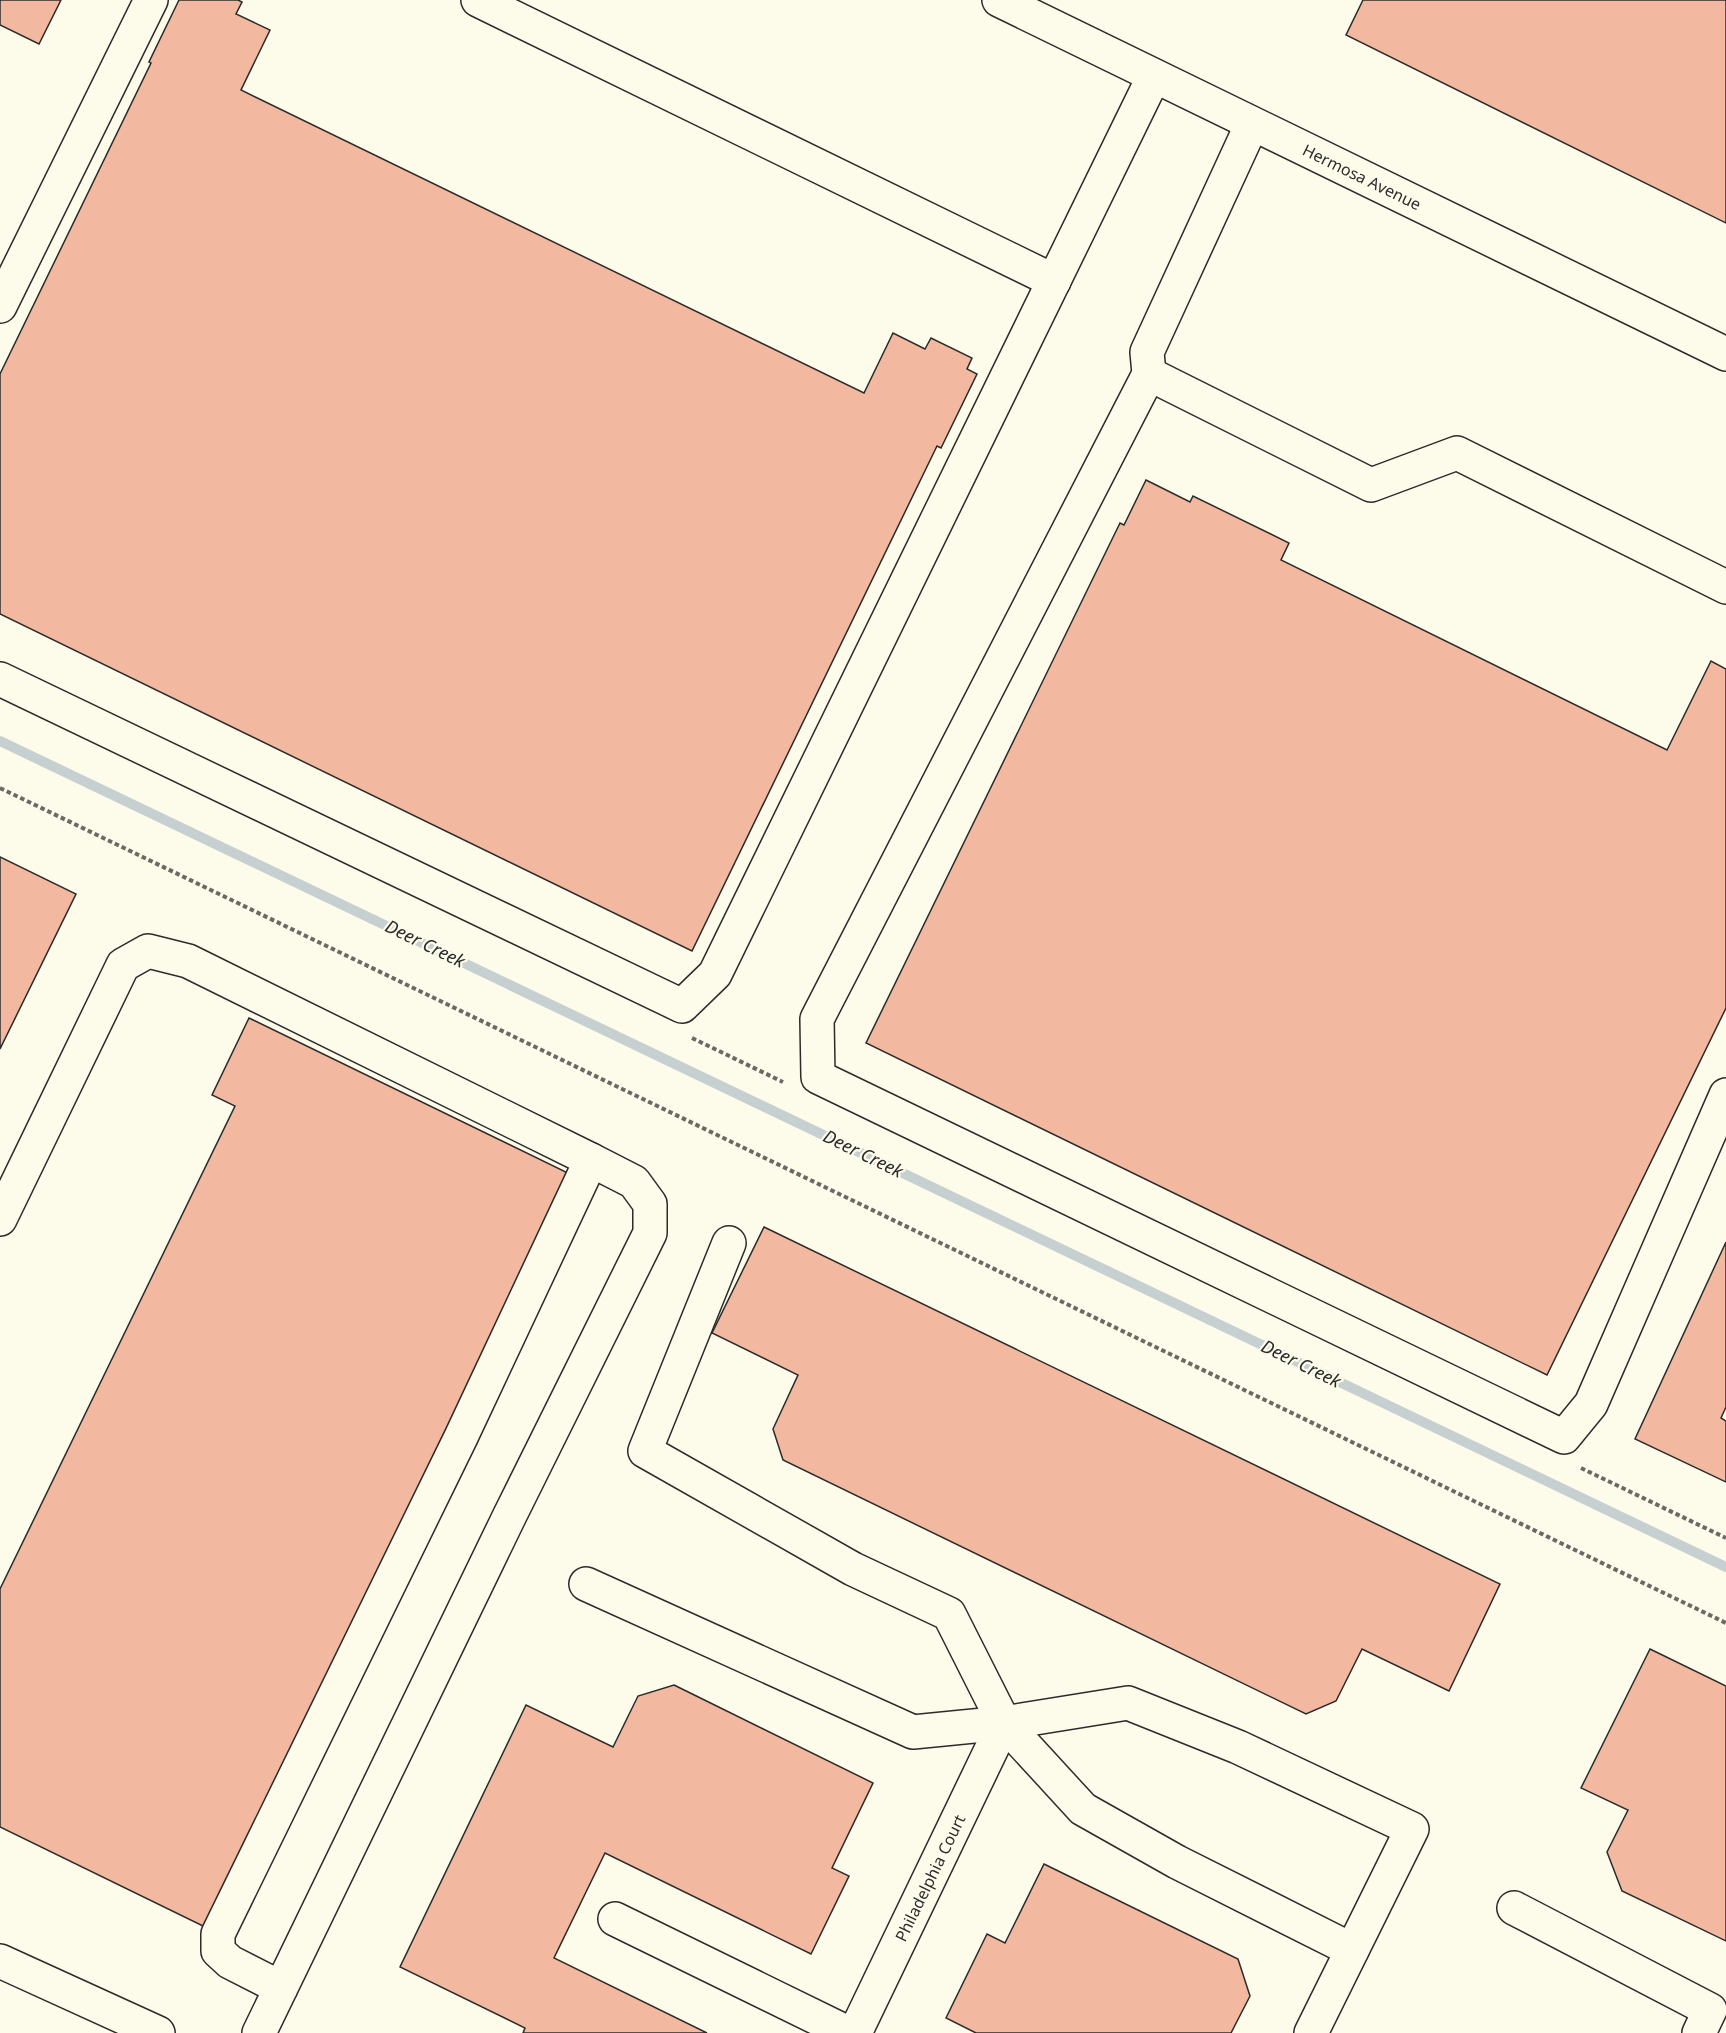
<svg xmlns="http://www.w3.org/2000/svg" width="1726" height="2033" viewBox="0 0 1726 2033" font-family="'Noto Sans',sans-serif">
<style>
.lines{fill:none;stroke-linecap:round;stroke-linejoin:round}
.stream{stroke:#c7d0d0;stroke-width:10}
.building{fill:#f2b8a0;stroke:#2b2b2b;stroke-width:1.5}
.minor-casing{stroke:#2b2b2b;stroke-width:36}
.path{stroke:#6a6964;stroke-width:4;stroke-dasharray:4.5 3;stroke-linecap:butt}
.minor{stroke:#fdfbea;stroke-width:33}
.labels{text-anchor:middle;stroke-width:4.5;stroke-linejoin:round;paint-order:stroke}
.street-label{font-size:16px;fill:#2b2b2b;stroke:#fdfbea}
.water-label{font-size:18px;font-style:italic;fill:#2b2b2b;stroke:#fdfbea}
</style>
<rect width="100%" height="100%" fill="#fdfbea"/>
<g class="lines">
<polyline class="stream" points="0,741 1726,1567"/>
</g>
<g class="building">
<polygon points="0,0 61,0 39,44 0,25"/>
<polygon points="179,0 238,0 242,2 236,14 270,30 241,90 864,393 893,333 925,349 931,338 972,358 967,369 977,374 941,448 937,446 692,951 0,614 0,374 151,63 149,62"/>
<polygon points="1363,0 1726,0 1726,223 1346,35"/>
<polygon points="1146,480 1190,502 1193,496 1289,543 1281,560 1667,750 1711,661 1726,669 1726,1008 1547,1375 866,1043 1120,523 1124,525"/>
<polygon points="0,857 76,894 0,1049"/>
<polygon points="249,1018 570,1174 205,1927 0,1827 0,1589 235,1106 212,1095"/>
<polygon points="764,1227 1500,1584 1449,1691 1362,1649 1336,1701 1306,1714 783,1460 773,1429 798,1375 712,1333"/>
<polygon points="1726,1242 1726,1407 1721,1418 1726,1421 1726,1482 1635,1439"/>
<polygon points="1650,1649 1726,1686 1726,1941 1622,1891 1607,1852 1628,1810 1581,1788"/>
<polygon points="674,1685 873,1783 832,1868 849,1876 811,1954 605,1853 554,1958 707,2033 523,2033 525,2028 400,1967 526,1705 613,1747 638,1696"/>
<polygon points="1044,1864 1238,1959 1250,1996 1231,2033 976,2033 946,2018 987,1934 1005,1943"/>
</g>
<g class="lines">
<defs>
<g id="minor">
<polyline points="478,0 1054,281"/>
<polyline points="999,0 1726,354"/>
<polyline points="1252,124 1147,352 1149,374 817,1019 818,1077 1564,1437 1591,1404 1726,1095"/>
<polyline points="0,306 151,0"/>
<polyline points="1149,374 1371,485 1457,453 1726,587"/>
<polyline points="0,679 682,1006 715,974 1154,76"/>
<polyline points="0,1219 123,965 148,951 188,961 591,1160"/>
<polyline points="729,1243 645,1451 853,1569 949,1614 1004,1723 1083,1809 1177,1862 1352,1950"/>
<polyline points="586,1584 913,1732 1004,1723 1128,1703 1238,1747 1412,1829 1311,2033"/>
<polyline points="1514,1908 1710,2010 1699,2033"/>
<polyline points="615,1919 848,2033"/>
<polyline points="0,1961 158,2033"/>
<polyline points="259,2033 509,1517 650,1233 650,1204 634,1182 591,1160 461,1437 218,1934 218,1951 230,1962 281,1988"/>
<polyline points="855,2033 1004,1723"/>
</g>
</defs>
<use href="#minor" class="minor-casing"/>
<g class="path">
<polyline points="0,788 1726,1623"/>
<polyline points="692,1038 783,1082"/>
<polyline points="1581,1468 1726,1538"/>
</g>
<use href="#minor" class="minor"/>
</g>
<g class="labels">
<g class="street-label">
<text transform="translate(1362 177) rotate(26)" y="6">Hermosa Avenue</text>
<text transform="translate(930 1878) rotate(-64)" y="6">Philadelphia Court</text>
</g>
<g class="water-label">
<text transform="translate(425 944) rotate(26)" y="6">Deer Creek</text>
<text transform="translate(863 1154) rotate(26)" y="6">Deer Creek</text>
<text transform="translate(1301 1364) rotate(26)" y="6">Deer Creek</text>
</g>
</g>
</svg>
